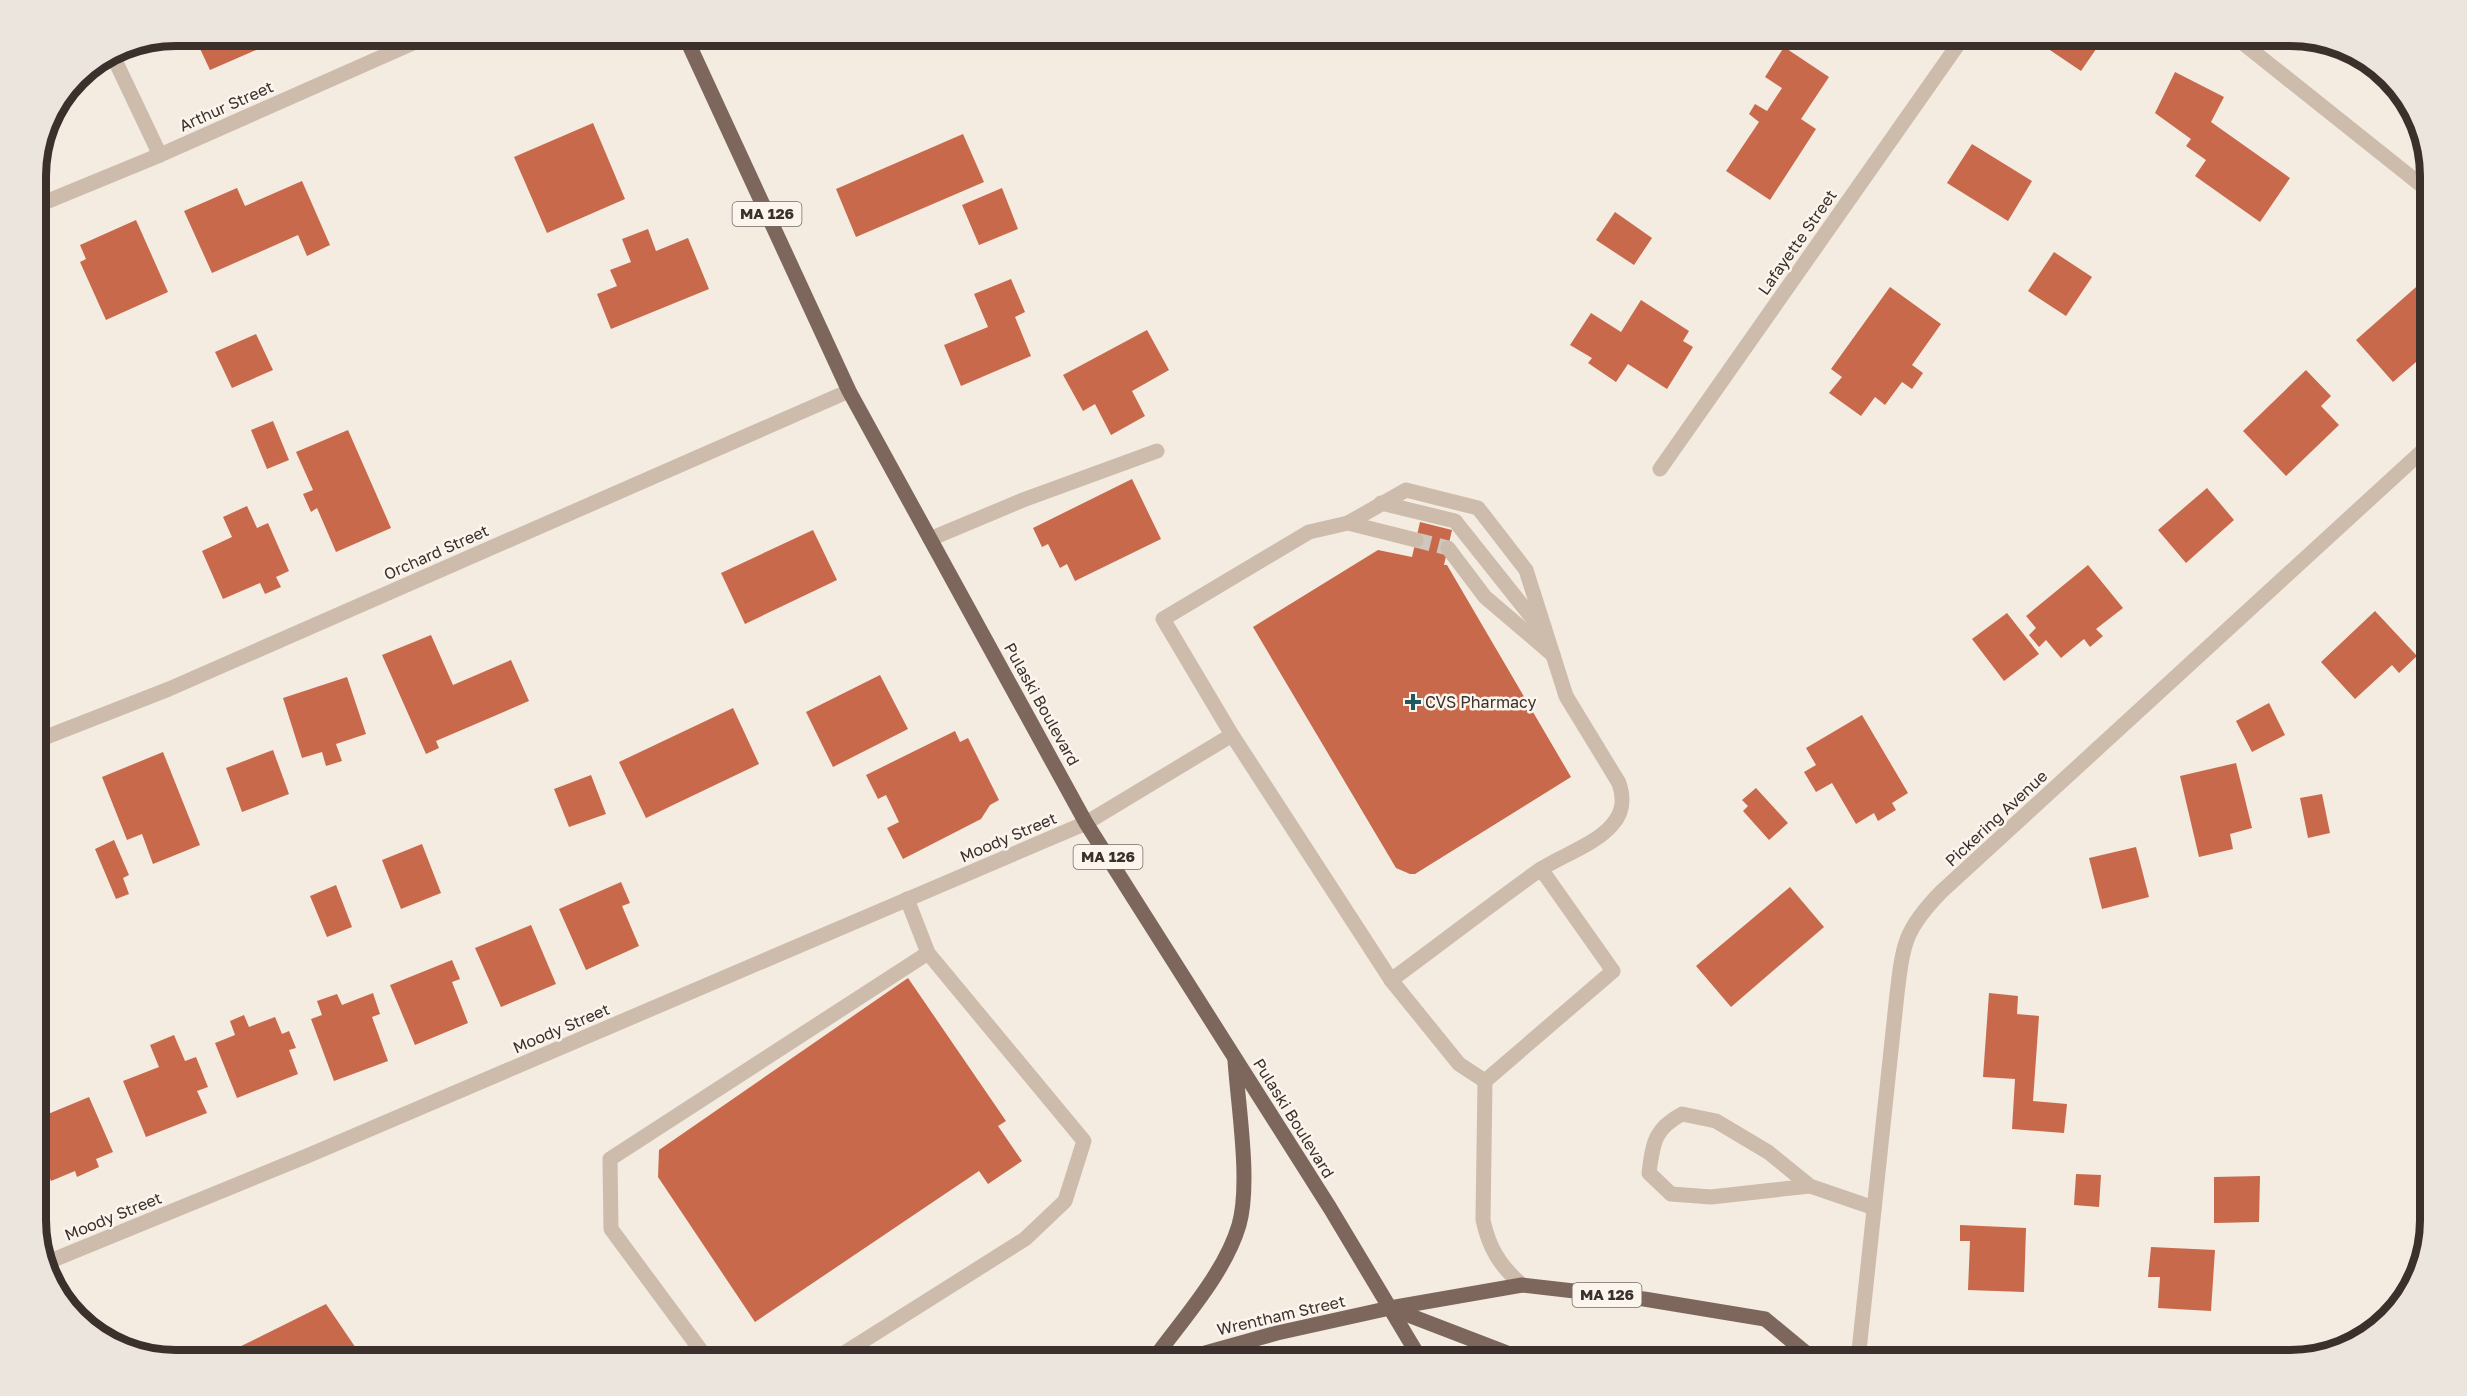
<svg xmlns="http://www.w3.org/2000/svg" width="2467" height="1396" viewBox="0 0 2467 1396" font-family="'Golos Text',sans-serif">
<style>
.building{fill:#c8694b}
.lines{fill:none;stroke-linecap:round;stroke-linejoin:round}
.minor-tunnel{stroke:#cfc6bd;stroke-width:15;stroke-dasharray:15 8;stroke-linecap:butt}
.minor{stroke:#cdbbac;stroke-width:15}
.major{stroke:#7d675c;stroke-width:15}
.poi-dot{fill:#1f5a5e;stroke:#fbf5ee;stroke-width:2}
.labels{text-anchor:middle;stroke-width:5;stroke-linejoin:round;paint-order:stroke}
.shield{fill:#fbf5ee;stroke:#756b66;stroke-width:1.5}
.shield-label{font-size:15px;font-weight:bold;fill:#3b302b}
.street-label{font-size:16px;fill:#3b302b;stroke:#fbf5ee}
.poi-label{font-size:16px;fill:#3b302b;stroke:#fbf5ee;text-anchor:start}
.rim{fill:none;stroke:#3b302b;stroke-width:8}
</style>
<rect width="100%" height="100%" fill="#f4ebe1"/>
<g class="building">
<polygon points="194,36 267,36 270,44 210,70"/>
<polygon points="2025,36 2105,36 2081,71 2038,42 2033,50 2021,42"/>
<polygon points="1784,47 1829,77 1801,119 1816,129 1770,200 1726,171 1759,122 1749,114 1755,104 1767,111 1782,88 1765,77"/>
<polygon points="2175,72 2224,97 2211,122 2290,178 2260,222 2195,176 2206,160 2186,146 2191,139 2155,113"/>
<polygon points="56,108 59,115 49,119"/>
<polygon points="593,123 625,199 547,233 514,157"/>
<polygon points="963,134 984,182 856,237 836,189"/>
<polygon points="1972,144 2032,181 2008,221 1947,183"/>
<polygon points="302,181 330,245 307,256 298,235 212,273 184,211 237,188 245,206"/>
<polygon points="1002,188 1018,229 979,245 962,205"/>
<polygon points="1615,212 1652,238 1634,265 1596,240"/>
<polygon points="136,220 168,292 106,320 80,262 86,259 80,245"/>
<polygon points="648,229 656,251 688,238 709,289 611,329 597,294 617,286 610,270 631,262 622,239"/>
<polygon points="2054,252 2092,277 2066,316 2028,291"/>
<polygon points="1011,279 1025,312 1015,317 1031,356 961,386 944,345 988,327 974,294"/>
<polygon points="2424,280 2431,287 2431,349 2393,382 2356,340"/>
<polygon points="1890,287 1941,324 1912,365 1923,373 1912,389 1902,382 1885,405 1875,397 1861,416 1829,393 1842,377 1831,369"/>
<polygon points="1641,300 1689,331 1683,341 1693,347 1667,389 1628,364 1616,382 1588,363 1592,358 1570,345 1591,313 1621,332"/>
<polygon points="36,305 50,331 36,338"/>
<polygon points="1147,330 1169,370 1132,391 1145,416 1111,435 1095,404 1083,411 1063,375"/>
<polygon points="256,334 273,370 232,388 215,352"/>
<polygon points="2306,370 2331,396 2321,406 2339,425 2286,476 2243,431"/>
<polygon points="273,421 289,460 267,469 251,430"/>
<polygon points="348,430 391,528 336,552 317,508 311,512 303,494 313,490 296,452"/>
<polygon points="1132,479 1161,539 1075,581 1067,564 1060,568 1048,544 1042,547 1033,528"/>
<polygon points="2207,488 2234,520 2186,563 2158,530"/>
<polygon points="247,506 257,528 268,523 289,571 276,577 281,587 265,594 260,583 223,599 202,551 232,537 223,517"/>
<polygon points="1420,522 1452,530 1444,565 1447,565 1571,777 1415,874 1410,874 1396,868 1253,627 1378,550 1412,557"/>
<polygon points="813,530 837,580 745,624 721,573"/>
<polygon points="2088,565 2123,608 2096,629 2103,636 2090,647 2084,639 2061,658 2046,640 2039,647 2029,635 2036,628 2026,616"/>
<polygon points="2375,611 2417,656 2399,673 2392,665 2355,699 2321,662"/>
<polygon points="2007,613 2039,654 2004,681 1972,639"/>
<polygon points="431,635 453,685 511,660 529,701 436,741 439,748 426,754 382,655"/>
<polygon points="880,675 908,729 833,767 806,712"/>
<polygon points="347,677 366,734 336,744 342,761 326,766 322,752 302,758 283,698"/>
<polygon points="2269,703 2285,735 2252,752 2236,721"/>
<polygon points="733,708 759,764 646,818 619,762"/>
<polygon points="1862,715 1908,793 1892,803 1896,810 1878,821 1874,813 1856,824 1832,783 1816,792 1804,772 1816,765 1806,748"/>
<polygon points="955,731 960,742 968,738 999,800 990,805 981,819 903,859 887,828 899,822 886,795 878,799 866,775"/>
<polygon points="2431,748 2431,767 2428,768 2420,754"/>
<polygon points="273,750 289,794 242,812 226,768"/>
<polygon points="163,752 200,845 153,864 142,834 127,840 102,777"/>
<polygon points="2236,763 2252,828 2230,834 2233,849 2199,857 2180,776"/>
<polygon points="591,775 606,814 569,827 554,789"/>
<polygon points="1756,788 1788,823 1769,840 1743,811 1748,806 1742,800"/>
<polygon points="2322,794 2330,833 2308,838 2300,798"/>
<polygon points="114,840 129,875 123,878 129,894 116,899 95,849"/>
<polygon points="422,844 441,893 401,909 382,860"/>
<polygon points="2136,847 2149,897 2102,909 2089,858"/>
<polygon points="621,882 630,903 622,906 639,946 586,970 559,909"/>
<polygon points="336,885 352,927 327,937 310,896"/>
<polygon points="1790,887 1824,927 1731,1007 1696,966"/>
<polygon points="531,925 556,984 501,1007 475,948"/>
<polygon points="452,960 460,979 452,982 468,1023 415,1045 390,985"/>
<polygon points="908,978 1006,1121 998,1126 1022,1161 988,1184 979,1171 755,1322 658,1177 659,1150"/>
<polygon points="373,993 380,1014 372,1017 388,1061 334,1081 311,1019 322,1015 317,1001 337,994 342,1005"/>
<polygon points="1989,993 2018,996 2017,1014 2039,1016 2033,1101 2067,1104 2064,1133 2012,1129 2015,1079 1983,1077"/>
<polygon points="244,1015 249,1027 275,1017 282,1034 289,1031 296,1048 289,1050 298,1074 237,1098 215,1043 235,1035 230,1021"/>
<polygon points="174,1035 185,1061 196,1057 208,1087 197,1091 207,1113 146,1137 123,1081 159,1067 150,1045"/>
<polygon points="89,1097 113,1152 96,1159 99,1167 77,1177 75,1171 51,1181 47,1172 36,1177 36,1119"/>
<polygon points="2076,1174 2101,1175 2099,1207 2074,1205"/>
<polygon points="2260,1176 2259,1222 2214,1223 2214,1177"/>
<polygon points="1960,1225 2026,1228 2024,1292 1968,1290 1970,1241 1960,1241"/>
<polygon points="2151,1247 2215,1250 2211,1311 2158,1308 2160,1277 2148,1277"/>
<polygon points="326,1304 364,1360 218,1360 217,1358"/>
</g>
<g class="lines">
<polyline class="minor-tunnel" points="1416,540 1448,548"/>
<g class="minor">
<polyline points="2234,36 2431,193"/>
<polyline points="112,54 160,155"/>
<polyline points="36,206 160,155 429,36"/>
<polyline points="1660,469 1964,36"/>
<polyline points="1381,503 1455,521 1541,629"/>
<polyline points="1348,523 1416,540"/>
<polyline points="930,539 1023,500 1157,451"/>
<polyline points="1448,548 1485,597 1553,655"/>
<polyline points="36,741 169,689 849,391"/>
<polyline points="1391,980 1459,1064 1485,1081"/>
<path d="M1810 1186 1711 1197 1671 1194 1649 1173C1653 1143 1654 1129 1682 1114L1716 1121 1768 1152 1810 1186 1874 1208"/>
<path d="M48 1262 307 1156 1086 823 1232 735 1163 619 1309 532 1348 523 1406 490 1478 508 1526 570 1566 696 1619 783C1624 798 1624 812 1612 825 1595 845 1560 856 1538 871 1489 906 1440 944 1391 980L1232 735"/>
<path d="M1522 1285C1500 1266 1489 1248 1483 1220L1485 1081 1613 971 1541 869"/>
<polyline points="708,1360 611,1229 610,1159 928,953"/>
<polyline points="833,1360 1025,1239 1065,1201 1084,1141 928,953 907,899"/>
<path d="M1858 1360 1897 994C1903 943 1905 929 1941 892L2431 443"/>
</g>
<g class="major">
<polyline points="685,36 849,391 1086,823 1330,1208 1421,1360"/>
<polyline points="1390,1308 1515,1356 1551,1360"/>
<path d="M1153 1360C1182 1320 1225 1273 1239 1225 1251 1183 1238 1106 1235 1060"/>
<polyline points="1180,1360 1277,1333 1390,1308 1522,1285 1644,1299 1765,1319 1811,1357 1834,1360"/>
</g>
</g>
<path class="poi-dot" d="M1410 693h6v6h6v6h-6v6h-6v-6h-6v-6h6z"/>
<g class="labels">
<g class="shield">
<rect x="732.5" y="202" width="69" height="24" rx="4.5"/>
<rect x="1073.5" y="845" width="69" height="24" rx="4.5"/>
<rect x="1572.5" y="1283" width="69" height="24" rx="4.5"/>
</g>
<g class="shield-label">
<text x="767" y="219">MA 126</text>
<text x="1108" y="862">MA 126</text>
<text x="1607" y="1300">MA 126</text>
</g>
<g class="street-label">
<text transform="translate(226 106) rotate(-24)" y="6">Arthur Street</text>
<text transform="translate(1797 242) rotate(-55)" y="6">Lafayette Street</text>
<text transform="translate(436 552) rotate(-24)" y="6">Orchard Street</text>
<text transform="translate(1042 704) rotate(61)" y="6">Pulaski Boulevard</text>
<text transform="translate(1996 818) rotate(-43)" y="6">Pickering Avenue</text>
<text transform="translate(1008 837) rotate(-23)" y="6">Moody Street</text>
<text transform="translate(561 1028) rotate(-23)" y="6">Moody Street</text>
<text transform="translate(1294 1118) rotate(58)" y="6">Pulaski Boulevard</text>
<text transform="translate(113 1216) rotate(-22)" y="6">Moody Street</text>
<text transform="translate(1281 1315) rotate(-13)" y="6">Wrentham Street</text>
</g>
<g class="poi-label">
<text x="1425" y="708">CVS Pharmacy</text>
</g>
</g>
<path d="M0 0H2467V1396H0ZM176 46H2290A130 130 0 0 1 2420 176V1220A130 130 0 0 1 2290 1350H176A130 130 0 0 1 46 1220V176A130 130 0 0 1 176 46Z" fill="#ece5de" fill-rule="evenodd"/>
<path class="rim" d="M176 46H2290A130 130 0 0 1 2420 176V1220A130 130 0 0 1 2290 1350H176A130 130 0 0 1 46 1220V176A130 130 0 0 1 176 46Z"/>
</svg>
